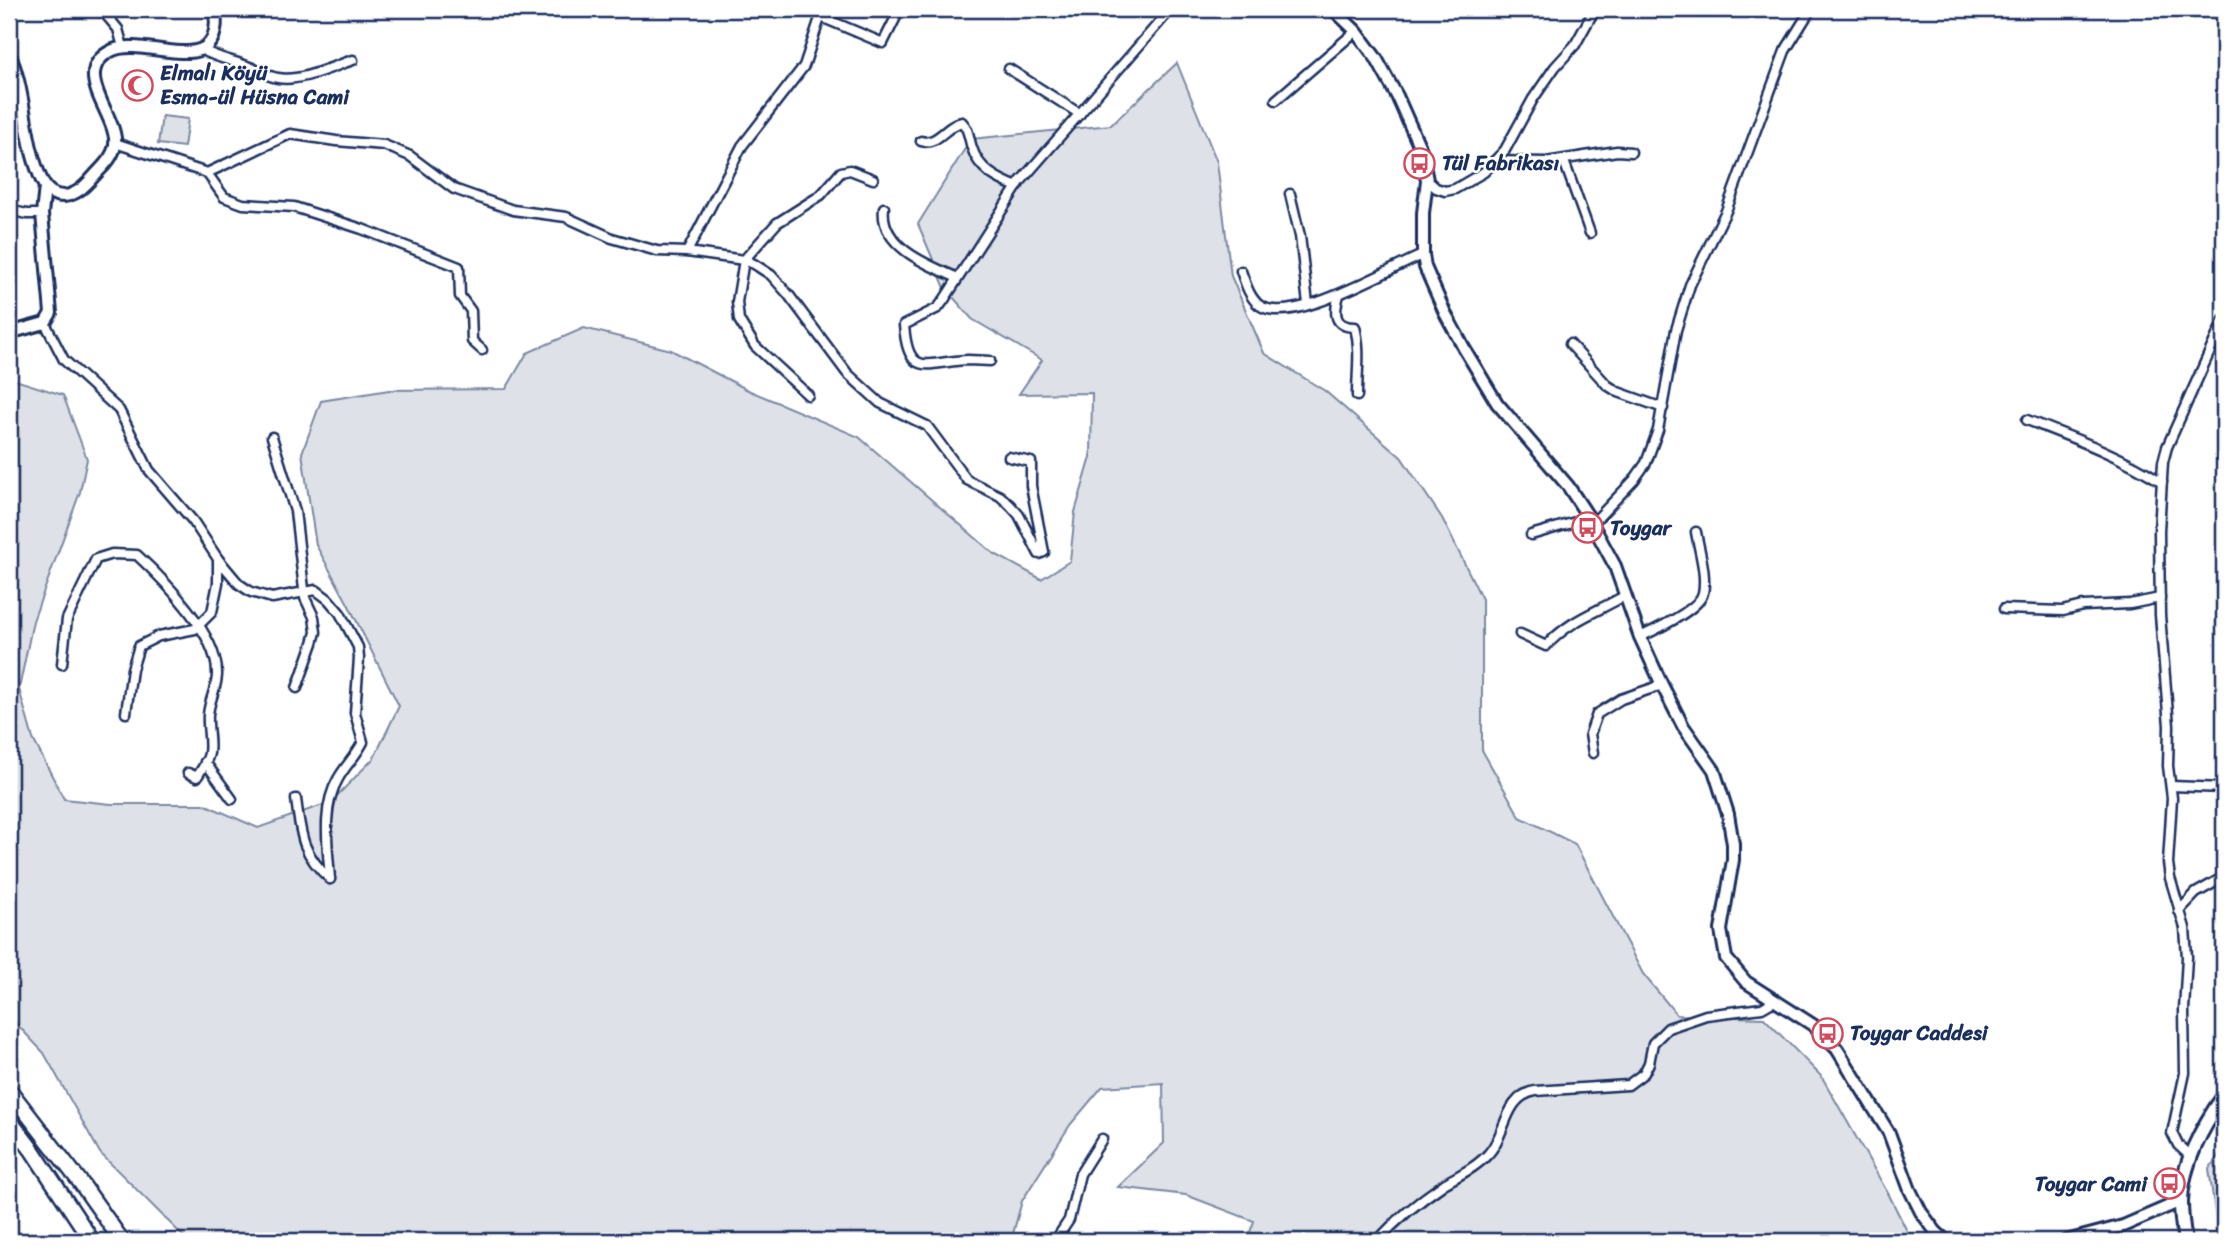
<svg xmlns="http://www.w3.org/2000/svg" width="2233" height="1250" viewBox="0 0 2233 1250" font-family="Sriracha,sans-serif">
<style>
.green{fill:#dee1e7;stroke:#7c88a2;stroke-width:2}
.lines{fill:none;stroke-linecap:round;stroke-linejoin:round}
.street-casing{stroke:#1b2f5e;stroke-width:13}
.secondary-casing{stroke:#1b2f5e;stroke-width:16}
.primary-casing{stroke:#1b2f5e;stroke-width:18}
.highway-casing{stroke:#1b2f5e;stroke-width:19}
.street{stroke:#fff;stroke-width:8}
.secondary{stroke:#fff;stroke-width:10}
.primary{stroke:#fff;stroke-width:12}
.highway{stroke:#fff;stroke-width:14}
.labels{text-anchor:middle;stroke-width:5;stroke-linejoin:round;paint-order:stroke}
.poi-label{font-size:21px;font-weight:bold;fill:#1b2f5e;stroke:#fff;text-anchor:start}
</style>
<rect width="100%" height="100%" fill="#fff"/>
<filter id="ink" filterUnits="userSpaceOnUse"><feTurbulence type="fractalNoise" baseFrequency=".0143" numOctaves="2"/><feDisplacementMap in="SourceGraphic" scale="14" xChannelSelector="R" yChannelSelector="G"/><feConvolveMatrix kernelMatrix="1 2 1 2 8 2 1 2 1" color-interpolation-filters="sRGB"/></filter>
<g filter="url(#ink)">
<g class="green">
<polygon points="1177,63 1217,162 1231,276 1264,353 1325,391 1401,457 1442,518 1482,599 1482,750 1520,817 1575,844 1643,974 1677,1015 1764,1018 1822,1077 1889,1195 1912,1241 1247,1241 1254,1221 1186,1195 1118,1187 1164,1143 1163,1083 1102,1087 1070,1125 1022,1201 1011,1241 188,1241 100,1153 44,1053 9,1016 9,378 63,395 87,459 80,492 33,621 19,689 33,739 64,799 111,804 204,804 258,828 331,802 374,758 399,706 347,602 316,545 302,453 321,401 389,390 506,389 527,353 584,328 671,350 750,391 859,437 993,553 1041,579 1070,561 1075,512 1091,457 1092,393 1019,394 1042,360 972,319 945,288 918,224 971,139 1111,125"/>
<polygon points="162,116 188,119 184,147 158,144"/>
<polygon points="2224,1147 2224,1241 2219,1241 2209,1169"/>
</g>
<g class="lines">
<defs>
<g id="street">
<polyline points="101,9 118,29 123,47"/>
<polyline points="819,16 883,43 900,9"/>
<path d="M201 49C216 58 231 60 247 66 258 69 267 77 278 78 301 82 331 67 353 60"/>
<polyline points="1009,69 1080,114"/>
<polyline points="1276,100 1356,31"/>
<path d="M921 141C937 146 946 125 962 122 969 129 969 139 972 148 979 170 997 179 1017 187"/>
<polyline points="115,143 207,173 290,134 336,141 384,145 410,156 454,189 513,210 566,217 612,238 657,251 687,252 744,260 754,264 771,275 788,294 847,373 880,403 927,426 967,480 1000,496 1010,505 1019,515 1039,554 1044,552 1031,486 1031,462 1009,457"/>
<polyline points="1494,161 1546,162 1617,151 1631,152"/>
<polyline points="1564,161 1590,233"/>
<polyline points="207,173 224,197 243,204 294,207 362,229 459,267 460,296 471,311 472,341 482,350"/>
<polyline points="1427,180 1436,188 1445,191 1455,189 1484,172 1505,150 1533,99 1555,67 1575,45 1595,9"/>
<polyline points="1290,194 1300,236 1308,304"/>
<path d="M884 208C879 247 930 266 958 278"/>
<polyline points="9,210 27,214 42,214"/>
<polyline points="687,252 742,146 804,66 823,9"/>
<path d="M1241 271C1245 282 1249 297 1259 305 1291 328 1389 268 1423 255"/>
<path d="M1339 295C1334 312 1333 327 1355 327 1361 350 1357 372 1357 396"/>
<polyline points="45,323 64,360 119,410 149,470 193,521 218,559 218,583 212,612 195,629 159,636 139,646 132,669 126,713"/>
<polyline points="1570,344 1607,385 1618,392 1663,408"/>
<path d="M990 361C983 361 976 360 968 360 929 361 908 381 904 325L938 308 944 300 1020 182 1171 9"/>
<polyline points="808,395 755,346 739,320 737,302 744,260 777,223 821,195 841,172 850,170 873,179"/>
<path d="M2027 420C2073 438 2120 455 2162 482"/>
<polyline points="272,437 295,511 305,598 314,617 316,632 313,643 297,688"/>
<polyline points="1592,524 1634,480 1646,463 1658,430 1676,330 1690,285 1726,211 1785,51 1811,9"/>
<polyline points="1531,535 1589,518"/>
<path d="M218 559 239 584 251 592 272 598 316 590 328 599 340 613 358 647 359 658 355 713 363 742C356 756 345 766 338 779 321 808 328 848 330 879"/>
<polyline points="2004,609 2063,611 2083,606 2130,604 2160,598"/>
<path d="M1520 634 1546 646C1571 619 1595 613 1626 595"/>
<path d="M1640 637C1655 630 1700 609 1703 593 1707 574 1699 550 1696 532"/>
<path d="M62 664 67 619 96 559 112 554 137 555C165 581 217 634 217 673 218 685 209 700 208 715 207 727 211 742 209 753 208 761 201 770 197 777L188 773"/>
<polyline points="1593,753 1590,734 1597,714 1621,699 1662,685"/>
<polyline points="205,762 232,799"/>
<polyline points="2171,786 2224,788"/>
<path d="M296 799C301 836 302 854 330 879"/>
<polyline points="2179,911 2196,893 2224,877"/>
<polyline points="2190,1156 2178,1145 2172,1133 2185,1073 2184,1010 2187,957 2185,928 2170,878 2168,863 2172,798 2168,766 2169,726 2160,615 2159,531 2163,462 2167,447 2224,320"/>
<polyline points="1055,1241 1069,1220 1080,1174 1102,1139"/>
<path d="M1377 1241C1397 1219 1419 1201 1444 1184 1459 1175 1477 1167 1489 1153 1507 1133 1504 1097 1535 1091L1628 1085 1644 1073 1649 1063 1653 1043 1668 1028 1706 1015 1762 1008 1774 1001"/>
</g>
<g id="secondary">
<polyline points="1333,9 1356,31 1376,58 1397,96 1421,150 1427,180 1423,213 1423,255 1425,267 1445,313 1465,350 1497,403 1568,486 1589,518 1615,566 1640,637 1662,685 1683,726 1714,770 1728,814 1733,844 1733,860 1721,930 1726,958 1746,982 1813,1025 1837,1049 1889,1133 1910,1190 1921,1212 1936,1232 1946,1241"/>
<path d="M9 53C27 94 23 142 43 183 47 191 54 196 64 196 77 195 86 185 94 176 103 166 113 158 115 145 119 116 67 71 113 50 146 35 225 84 215 9"/>
<polyline points="9,333 45,323 51,313 42,214 45,187"/>
<polyline points="2066,1241 2123,1226 2181,1201"/>
</g>
<path id="primary" d="M2185 1241C2183 1229 2181 1215 2181 1203 2181 1166 2203 1125 2224 1096"/>
<g id="highway">
<polyline points="9,1090 81,1183 122,1241"/>
<polyline points="9,1120 32,1150 92,1241"/>
</g>
</defs>
<use href="#street" class="street-casing"/>
<use href="#secondary" class="secondary-casing"/>
<use href="#primary" class="primary-casing"/>
<use href="#highway" class="highway-casing"/>
<use href="#street" class="street"/>
<use href="#secondary" class="secondary"/>
<use href="#primary" class="primary"/>
<use href="#highway" class="highway"/>
</g>
</g>
<defs>
<symbol id="mosque-ring" viewBox="-11 -11 22 22"><circle r="9.5" fill="#fff" stroke="#d1495b" stroke-width="1.5"/><path d="M3.5-4.9A6 6 0 1 0 3.5 4.9A5 5 0 1 1 3.5-4.9Z" fill="#d1495b"/></symbol>
<symbol id="bus-ring" viewBox="-11 -11 22 22"><circle r="9.5" fill="#fff" stroke="#d1495b" stroke-width="1.5"/><path d="M-5-6H5V4H4V6H2V4H-2V6H-4V4H-5ZM-3.5-4V0h7V-4ZM-3.5 1.2v1.5H-2V1.2ZM2 1.2v1.5H3.5V1.2Z" fill="#d1495b"/></symbol>
</defs>
<g fill-rule="evenodd">
<use href="#mosque-ring" x="120" y="68" width="35" height="35"/>
<use href="#bus-ring" x="1402" y="146" width="35" height="35"/>
<use href="#bus-ring" x="1570" y="510" width="35" height="35"/>
<use href="#bus-ring" x="1810" y="1016" width="35" height="35"/>
<use href="#bus-ring" x="2152" y="1166" width="35" height="35"/>
</g>
<g class="labels">
<g class="poi-label">
<text x="160" y="80">Elmalı Köyü<tspan x="160" dy="24">Esma-ül Hüsna Cami</tspan></text>
<text x="1442" y="170">Tül Fabrikası</text>
<text x="1610" y="535">Toygar</text>
<text x="1850" y="1040">Toygar Caddesi</text>
<text x="2147" y="1191" text-anchor="end">Toygar Cami</text>
</g>
</g>
<rect width="2233" height="1250" fill="none" stroke="#fff" stroke-width="35"/>
<rect x="18" y="18" width="2198" height="1215" fill="none" stroke="#1b2f5e" stroke-width="2.5" filter="url(#ink)"/>
</svg>
